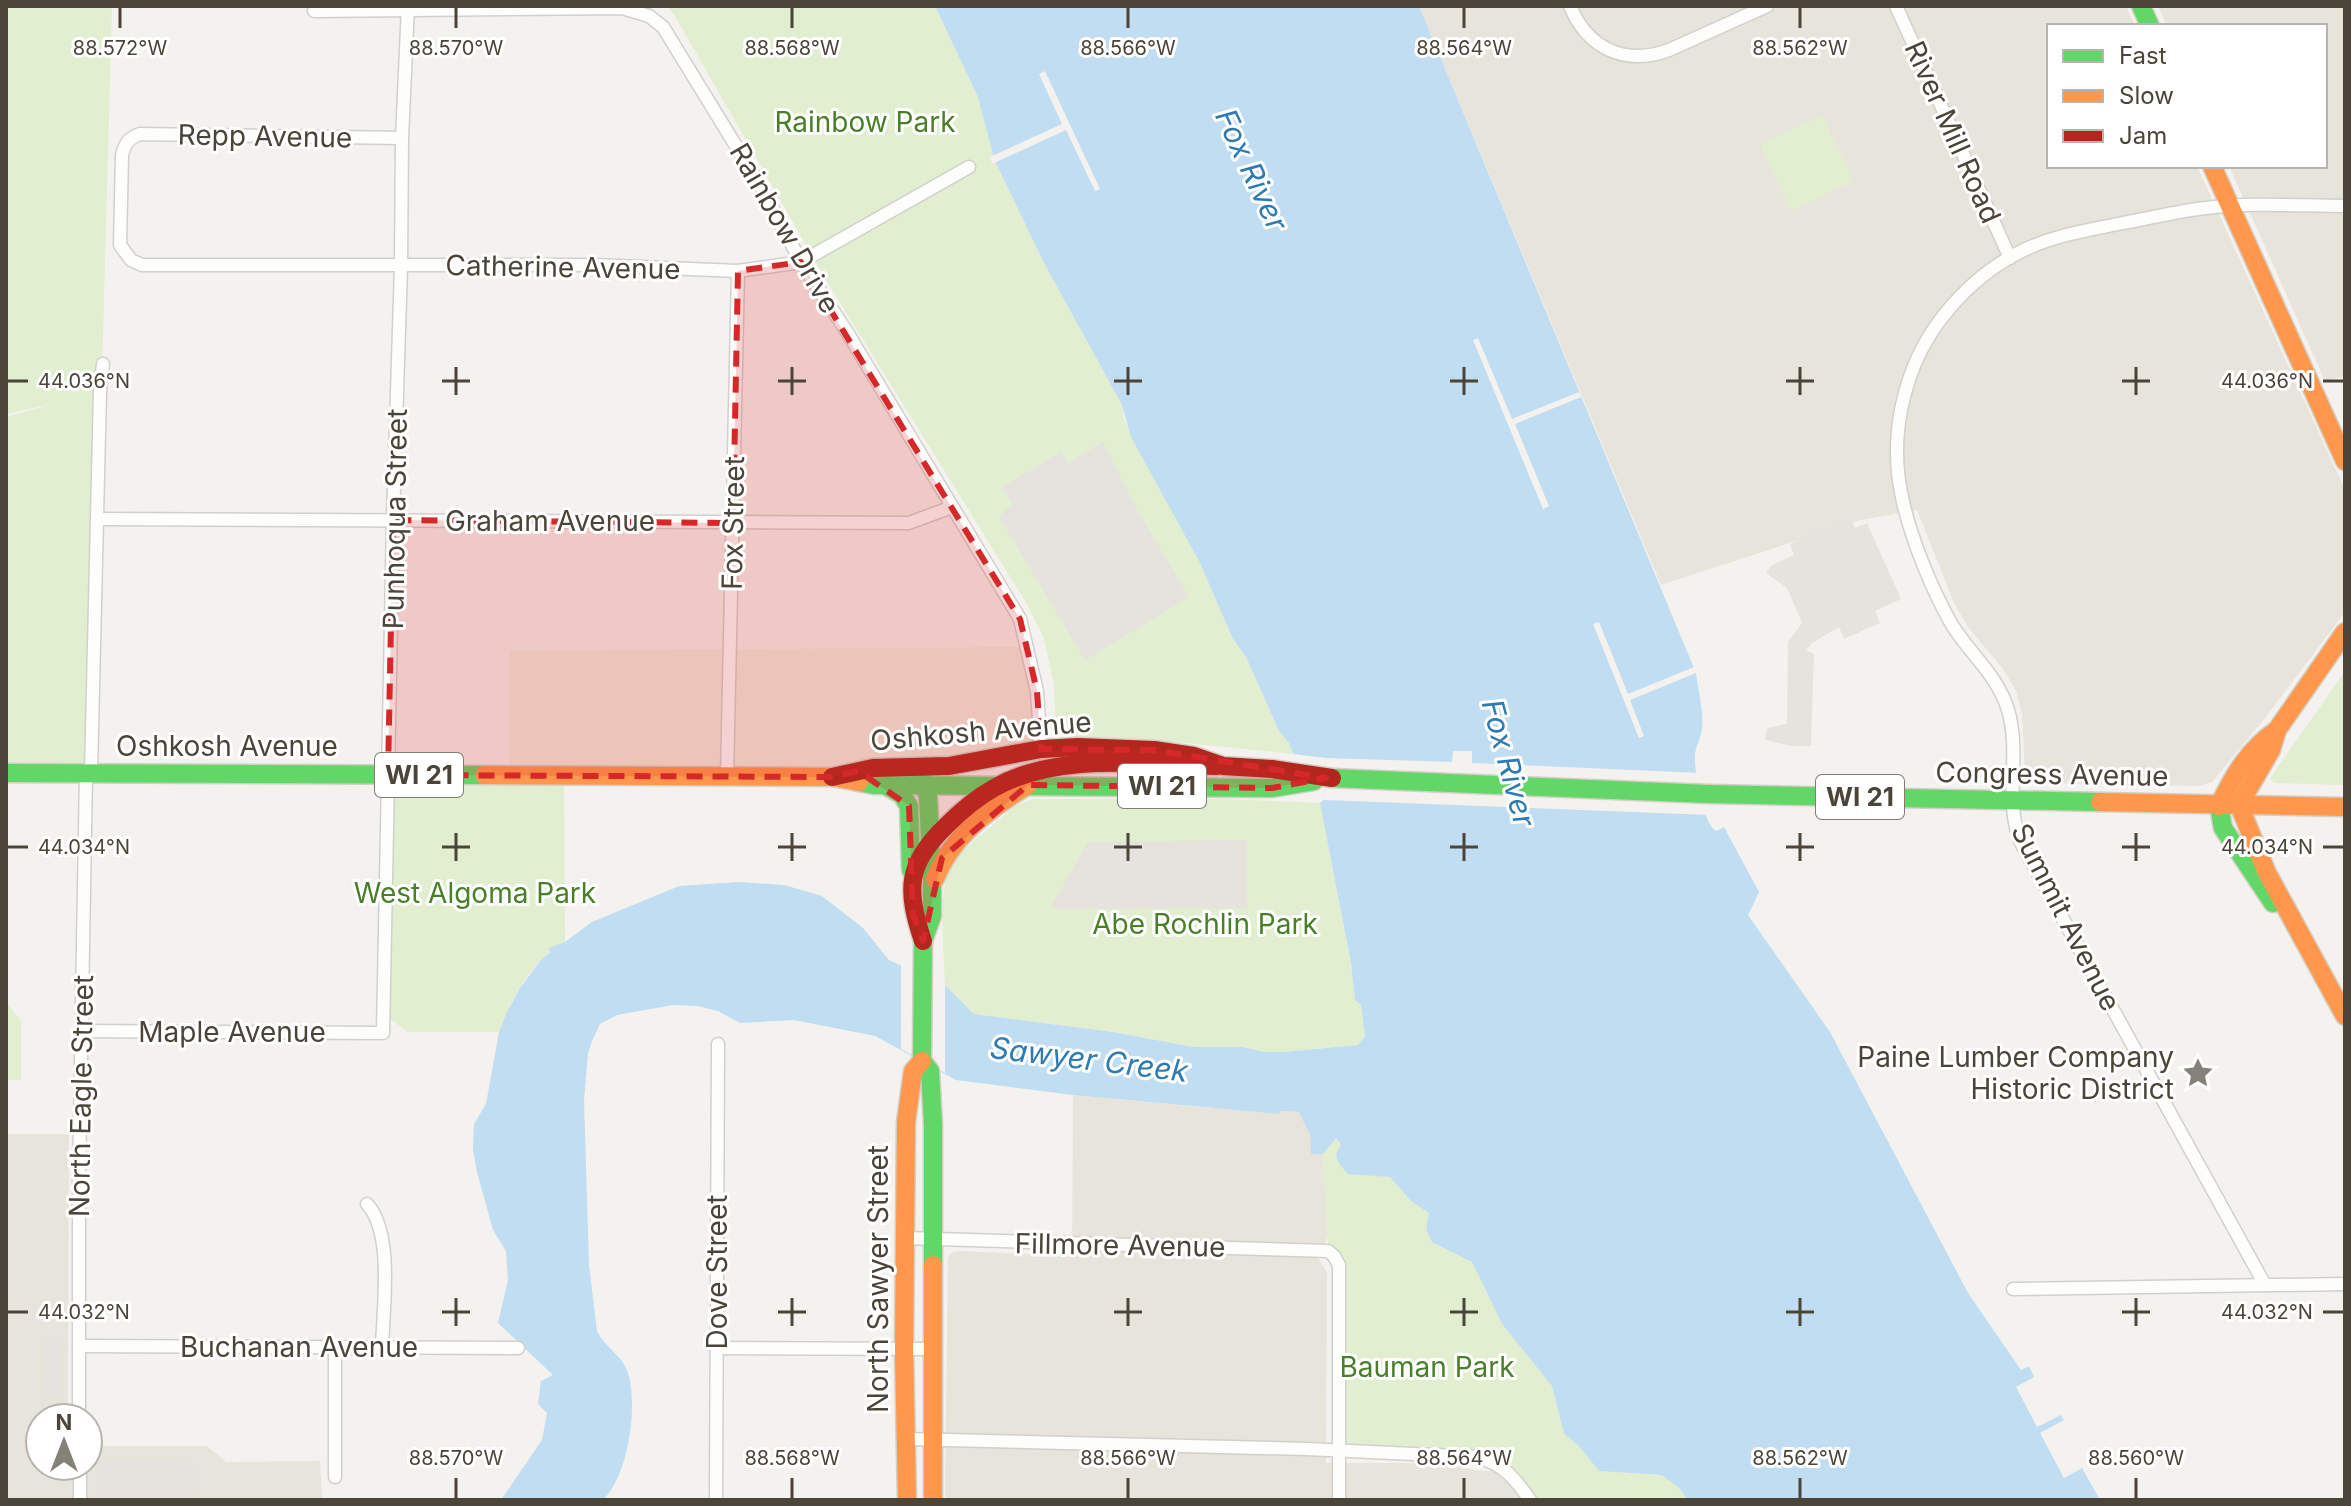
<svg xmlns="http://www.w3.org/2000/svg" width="2351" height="1506" viewBox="0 0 2351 1506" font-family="Inter,sans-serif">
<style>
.residential{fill:#e7e4dc}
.commercial{fill:#f3ebdf}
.green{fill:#e1eecf}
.parking{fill:#e6e3df}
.water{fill:#c0ddf1}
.pier{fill:#f4f2ee}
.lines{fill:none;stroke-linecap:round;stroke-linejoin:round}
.street-casing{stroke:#d2d0cb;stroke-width:15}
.fast-casing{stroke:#d3cfc5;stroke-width:21}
.slow-casing{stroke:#d3cfc5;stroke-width:21}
.jam-casing{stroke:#d3cfc5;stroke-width:21}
.street{stroke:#fdfdfc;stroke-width:12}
.fast{stroke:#63d668;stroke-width:18}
.slow{stroke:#ff974d;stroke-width:18}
.jam{stroke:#b3261e;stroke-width:18}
.marked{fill:#d62828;fill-opacity:0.2;stroke:#d62828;stroke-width:6;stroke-dasharray:16 10;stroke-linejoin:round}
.ticks{fill:none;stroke:#4b4439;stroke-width:3}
.labels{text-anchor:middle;stroke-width:6;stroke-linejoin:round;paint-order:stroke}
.shield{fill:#fff;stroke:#817c74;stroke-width:2}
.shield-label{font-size:26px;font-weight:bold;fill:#4b4439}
.park-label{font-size:28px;fill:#4a7f2a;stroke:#fff}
.street-label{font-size:28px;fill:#4b4439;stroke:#fff}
.poi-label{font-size:28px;fill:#4b4439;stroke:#fff;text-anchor:end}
.water-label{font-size:30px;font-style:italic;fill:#2e7ab2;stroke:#fff}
.ticks-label{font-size:20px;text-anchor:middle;fill:#4b4439;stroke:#fff;stroke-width:6;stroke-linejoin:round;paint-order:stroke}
</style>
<rect width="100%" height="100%" fill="#f4f2ee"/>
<g class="residential">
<polygon points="1419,6 2126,6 2135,26 2049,26 2049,166 2197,166 2345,490 2345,612 2265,718 2212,782 2198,786 2033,783 2027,779 2025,774 2022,714 2016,691 2003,669 1968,627 1955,605 1917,510 1860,520 1661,585"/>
<polygon points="2158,6 2345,6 2345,376 2325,381 2229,166 2325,166 2325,26 2167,26"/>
<polygon points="1073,1095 1199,1107 1299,1112 1303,1117 1310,1135 1311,1153 1323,1154 1328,1236 1318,1258 1327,1272 1326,1463 1443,1463 1479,1471 1498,1471 1688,1500 945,1500 948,1258 953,1252 960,1251 1072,1256"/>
<polygon points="6,1134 69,1134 68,1418 40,1418 40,1466 88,1466 88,1446 207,1446 226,1462 320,1461 322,1500 6,1500"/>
</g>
<polygon class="commercial" points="1027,647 1041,749 949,766 510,775 510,651"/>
<g class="green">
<polygon points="6,6 134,6 112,7 91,773 6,773 6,417 57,403 6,414"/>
<polygon points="667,6 935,6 978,97 994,159 1043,261 1122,405 1124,419 1199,561 1233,639 1246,657 1279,731 1289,743 1293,754 1185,743 1068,738 1056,733 1054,685 1044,639 1027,604 826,280 675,16"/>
<polygon points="1822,115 1853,181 1791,211 1760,145"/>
<polygon points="2345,671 2345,785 2274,783 2270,778"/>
<path d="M388 775H564L565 942C531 960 512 998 499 1032H408L383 1013Z"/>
<path d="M1033 799H1223L1320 803 1351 963 1355 999 1361 1005 1365 1036 1358 1045 1284 1052H1264L1242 1047H1194L1113 1032 974 1014 945 985C944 949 937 893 952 860L1015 806Z"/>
<polygon points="6,1002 21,1021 21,1080 6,1080"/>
<polygon points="1335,1138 1341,1145 1336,1154 1348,1173 1390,1177 1411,1201 1429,1213 1426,1229 1432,1241 1472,1262 1502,1324 1552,1386 1564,1434 1578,1445 1599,1471 1662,1475 1678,1487 1688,1500 1530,1500 1492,1461 1339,1451 1339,1265 1328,1251 1323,1154"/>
</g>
<g class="parking">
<polygon points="1103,442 1136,508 1189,597 1085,660 999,517 1012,504 1002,487 1061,452 1068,463"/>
<polygon points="1851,518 1855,528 1867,523 1901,599 1875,611 1880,623 1844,639 1839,627 1812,643 1806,650 1814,654 1811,746 1790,746 1765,740 1767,728 1787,724 1788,642 1802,623 1787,588 1766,573 1772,565 1794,555 1790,544"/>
<polygon points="1247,840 1247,908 1059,909 1052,905 1088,842"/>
<rect x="45" y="1337" width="14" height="59"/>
<polygon points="96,1460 186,1461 199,1467 199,1500 95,1500"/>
</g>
<path class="water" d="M935 6H1419L1696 673C1698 690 1704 712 1702 729 1701 738 1696 745 1695 754 1694 771 1702 822 1716 831L1724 827 1759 892 1748 915 1830 1032 1968 1293 2021 1370 2029 1366 2034 1377 2016 1387 2037 1427 2061 1415 2064 1420 2040 1433 2064 1478 2082 1468 2100 1500H1688L1678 1487 1662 1475 1599 1471 1578 1445 1564 1434 1552 1386 1502 1324 1472 1262 1432 1242 1426 1229 1429 1213 1411 1201 1390 1177 1348 1174 1338 1162 1336 1154 1341 1145 1336 1138 1323 1154H1311L1310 1135 1299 1112 1280 1111 1279 1114 1073 1095 956 1080 875 1036 794 1020 740 1023 718 1011 697 1006 673 1005 617 1015 600 1024 592 1041 588 1053 584 1100 589 1265 597 1331C604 1346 622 1356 627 1370 639 1403 629 1475 603 1500H501L542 1440 547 1413 538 1404 541 1381 553 1375 498 1323 508 1280 506 1251 493 1230 477 1172 473 1150 474 1124 486 1104 499 1032 507 1012 520 988 540 961 550 952 549 948 565 942 592 922 679 886 739 882 784 885 822 896 863 928 889 960 945 985 974 1014 1113 1032 1194 1047H1242L1264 1052H1284L1358 1045 1365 1036 1361 1005 1355 1000 1351 963 1320 803 1325 799 1326 758 1293 754 1289 743 1279 731 1246 657 1233 639 1199 561 1131 437 1122 405 1043 261 994 159 978 97Z"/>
<g class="pier">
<polygon points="1045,71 1100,189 1095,191 1066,130 992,164 991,160 990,157 1062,124 1039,74"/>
<polygon points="1478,338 1512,419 1579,392 1581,397 1515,424 1549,506 1543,509 1473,340"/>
<polygon points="1599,622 1628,694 1694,667 1696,673 1630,700 1644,736 1639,738 1593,624"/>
<polygon points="1453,751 1472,751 1472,763 1701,773 1709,815 1325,800 1326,758 1452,762"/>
<polygon points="901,960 945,985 945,1073 901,1049"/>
</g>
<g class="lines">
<defs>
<g id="street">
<path d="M1570 6C1588 49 1625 66 1669 50L1767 6"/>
<polyline points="1896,6 2010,258"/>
<polyline points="314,11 622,8 649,16 663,27 763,190 801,262 847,332 1020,619 1037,691 1041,749"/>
<path d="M402 138 140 134C129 138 125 143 122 155L120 245 131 260 142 265H594L738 271 801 262 969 167"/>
<polyline points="98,519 909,523 952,507"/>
<polyline points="91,773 100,391 103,364"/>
<polyline points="727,776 738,271"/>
<polyline points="81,1031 383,1033 393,520 401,266 402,138 408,6"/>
<path d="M367 1204C394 1233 383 1308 382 1348"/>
<polyline points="905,1238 1328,1251 1334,1256 1339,1265 1339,1500"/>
<path d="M2265 1285 2020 841C2004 798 2021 753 2008 710 1998 676 1970 654 1952 625 1932 590 1912 541 1903 502 1892 456 1897 409 1914 366 1934 317 1977 272 2024 250 2055 235 2090 230 2123 223 2151 218 2178 211 2206 208 2252 202 2299 206 2345 206"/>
<polyline points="2013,1289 2345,1284"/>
<polyline points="79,1346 518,1348"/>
<polyline points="717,1348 933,1349"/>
<polyline points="79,1418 79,1178 86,773"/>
<path d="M907 1439 1307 1449 1477 1457C1503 1464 1515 1478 1530 1500"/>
<polyline points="80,1466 80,1500"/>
<polyline points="335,1477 335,1348"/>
<polyline points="716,1500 718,1044"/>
</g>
<g id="fast">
<polyline points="2141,6 2150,26"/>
<polyline points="6,773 484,775"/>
<polyline points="919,773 928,796 932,879 932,916 923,941 922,1061 930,1071 933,1124 933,1265"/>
<polyline points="1332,778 1709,794 2100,802"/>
<polyline points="859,782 874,785 1272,788 1314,781"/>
<polyline points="885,785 902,795 909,806 911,870"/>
<polyline points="2219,806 2223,828 2273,903"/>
</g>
<g id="slow">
<polyline points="2212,166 2345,461"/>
<polyline points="484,775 832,777 859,782"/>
<polyline points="2100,802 2345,807"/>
<polyline points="2239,805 2267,873 2345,1016"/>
<polyline points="2239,805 2271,750 2277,730 2345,632"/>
<path d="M2219 806C2233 776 2249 749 2277 730"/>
<path d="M935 879C952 835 990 809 1028 785"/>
<polyline points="933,1265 933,1500"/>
<polyline points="907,1500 904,1349 906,1122 913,1071 922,1061"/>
</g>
<g id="jam">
<polyline points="832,777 873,768 949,766 1041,749 1078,747 1154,750 1194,756 1223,766 1272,769 1332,778"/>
<path d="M923 941C906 890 906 864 946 826 960 812 976 798 994 788 1059 751 1145 765 1216 766"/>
</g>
</defs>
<use href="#street" class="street-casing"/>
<use href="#fast" class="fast-casing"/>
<use href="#slow" class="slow-casing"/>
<use href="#jam" class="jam-casing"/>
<use href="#street" class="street"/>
<use href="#fast" class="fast"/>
<use href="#slow" class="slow"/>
<use href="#jam" class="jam"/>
</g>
<path class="marked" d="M801 262 1020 619 1037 691 1041 749 1154 750 1326 778 1272 788 1028 785 942 858 923 941 913 914 909 806 858 771 832 777 388 775 393 520 733 523 738 271Z"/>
<path class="ticks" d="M120 8V28M456 8V28M792 8V28M1128 8V28M1464 8V28M1800 8V28M456 367V395M792 367V395M1128 367V395M1464 367V395M1800 367V395M2136 367V395M8 381H28M442 381H470M778 381H806M1114 381H1142M1450 381H1478M1786 381H1814M2122 381H2150M2323 381H2343M456 833V861M792 833V861M1128 833V861M1464 833V861M1800 833V861M2136 833V861M8 847H28M442 847H470M778 847H806M1114 847H1142M1450 847H1478M1786 847H1814M2122 847H2150M2323 847H2343M456 1298V1326M792 1298V1326M1128 1298V1326M1464 1298V1326M1800 1298V1326M2136 1298V1326M8 1312H28M442 1312H470M778 1312H806M1114 1312H1142M1450 1312H1478M1786 1312H1814M2122 1312H2150M2323 1312H2343M456 1478V1498M792 1478V1498M1128 1478V1498M1464 1478V1498M1800 1478V1498M2136 1478V1498"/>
<defs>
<symbol id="sight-bare" viewBox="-9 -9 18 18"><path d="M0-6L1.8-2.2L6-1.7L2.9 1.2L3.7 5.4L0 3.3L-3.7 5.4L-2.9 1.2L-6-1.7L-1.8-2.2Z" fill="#868178" stroke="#fff" stroke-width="2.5" paint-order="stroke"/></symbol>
</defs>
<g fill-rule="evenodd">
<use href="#sight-bare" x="2176" y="1051" width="44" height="44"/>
</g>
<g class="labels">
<g class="shield">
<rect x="375" y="753" width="88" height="44" rx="6"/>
<rect x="1118" y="764" width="88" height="44" rx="6"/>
<rect x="1816" y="775" width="88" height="44" rx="6"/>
</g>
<g class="shield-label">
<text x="419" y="784">WI 21</text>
<text x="1162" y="795">WI 21</text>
<text x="1860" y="806">WI 21</text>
</g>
<g class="park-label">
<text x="865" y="132">Rainbow Park</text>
<text x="475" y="903">West Algoma Park</text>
<text x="1205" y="934">Abe Rochlin Park</text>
<text x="1427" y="1377">Bauman Park</text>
</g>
<g class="street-label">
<text transform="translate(1953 132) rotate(66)" y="10">River Mill Road</text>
<text transform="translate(265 136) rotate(1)" y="10">Repp Avenue</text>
<text transform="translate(785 228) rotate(60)" y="10">Rainbow Drive</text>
<text transform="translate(563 267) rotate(1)" y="10">Catherine Avenue</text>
<text transform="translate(395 519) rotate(-89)" y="10">Punhoqua Street</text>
<text x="550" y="531">Graham Avenue</text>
<text transform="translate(733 523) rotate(-89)" y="10">Fox Street</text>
<text transform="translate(981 731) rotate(-5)" y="10">Oshkosh Avenue</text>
<text x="227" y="756">Oshkosh Avenue</text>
<text transform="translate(2052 774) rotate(1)" y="10">Congress Avenue</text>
<text transform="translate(2066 917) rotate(63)" y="10">Summit Avenue</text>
<text x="232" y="1042">Maple Avenue</text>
<text transform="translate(81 1096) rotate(-89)" y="10">North Eagle Street</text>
<text transform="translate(1120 1245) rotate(1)" y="10">Fillmore Avenue</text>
<text transform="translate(717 1272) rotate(-90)" y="10">Dove Street</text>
<text transform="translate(878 1279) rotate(-90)" y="10">North Sawyer Street</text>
<text x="299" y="1357">Buchanan Avenue</text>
</g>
<g class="poi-label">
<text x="2174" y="1067">Paine Lumber Company<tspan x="2174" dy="32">Historic District</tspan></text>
</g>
<g class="water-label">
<text transform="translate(1251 170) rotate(65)" y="10">Fox River</text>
<text transform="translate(1508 763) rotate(75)" y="10">Fox River</text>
<text transform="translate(1089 1060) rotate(7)" y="10">Sawyer Creek</text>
</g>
</g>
<g class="ticks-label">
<text x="120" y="55">88.572°W</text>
<text x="456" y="55">88.570°W</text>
<text x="792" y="55">88.568°W</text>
<text x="1128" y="55">88.566°W</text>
<text x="1464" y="55">88.564°W</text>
<text x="1800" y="55">88.562°W</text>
<text x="84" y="388">44.036°N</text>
<text x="2267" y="388">44.036°N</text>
<text x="84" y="854">44.034°N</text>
<text x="2267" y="854">44.034°N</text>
<text x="84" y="1319">44.032°N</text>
<text x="2267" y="1319">44.032°N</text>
<text x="456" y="1465">88.570°W</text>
<text x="792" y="1465">88.568°W</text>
<text x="1128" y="1465">88.566°W</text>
<text x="1464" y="1465">88.564°W</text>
<text x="1800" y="1465">88.562°W</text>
<text x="2136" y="1465">88.560°W</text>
</g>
<rect width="2351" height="1506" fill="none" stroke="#4b4439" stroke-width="16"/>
<rect x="2047" y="24" width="280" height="144" fill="#ffffff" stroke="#b7b4b0" stroke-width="2"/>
<rect x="2063" y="50" width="40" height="12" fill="#63d668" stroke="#b7b4b0" stroke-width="2"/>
<text x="2119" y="64" font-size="24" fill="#4b4439">Fast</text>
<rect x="2063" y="90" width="40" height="12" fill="#ff974d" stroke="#b7b4b0" stroke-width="2"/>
<text x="2119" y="104" font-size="24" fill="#4b4439">Slow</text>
<rect x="2063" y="130" width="40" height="12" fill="#b3261e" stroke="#b7b4b0" stroke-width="2"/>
<text x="2119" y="144" font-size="24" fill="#4b4439">Jam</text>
<g transform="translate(64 1442)"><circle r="38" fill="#ffffff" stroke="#b7b4b0" stroke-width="2"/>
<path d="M0-6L14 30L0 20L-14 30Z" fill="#868178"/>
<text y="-12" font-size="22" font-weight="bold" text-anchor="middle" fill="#4b4439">N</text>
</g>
</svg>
